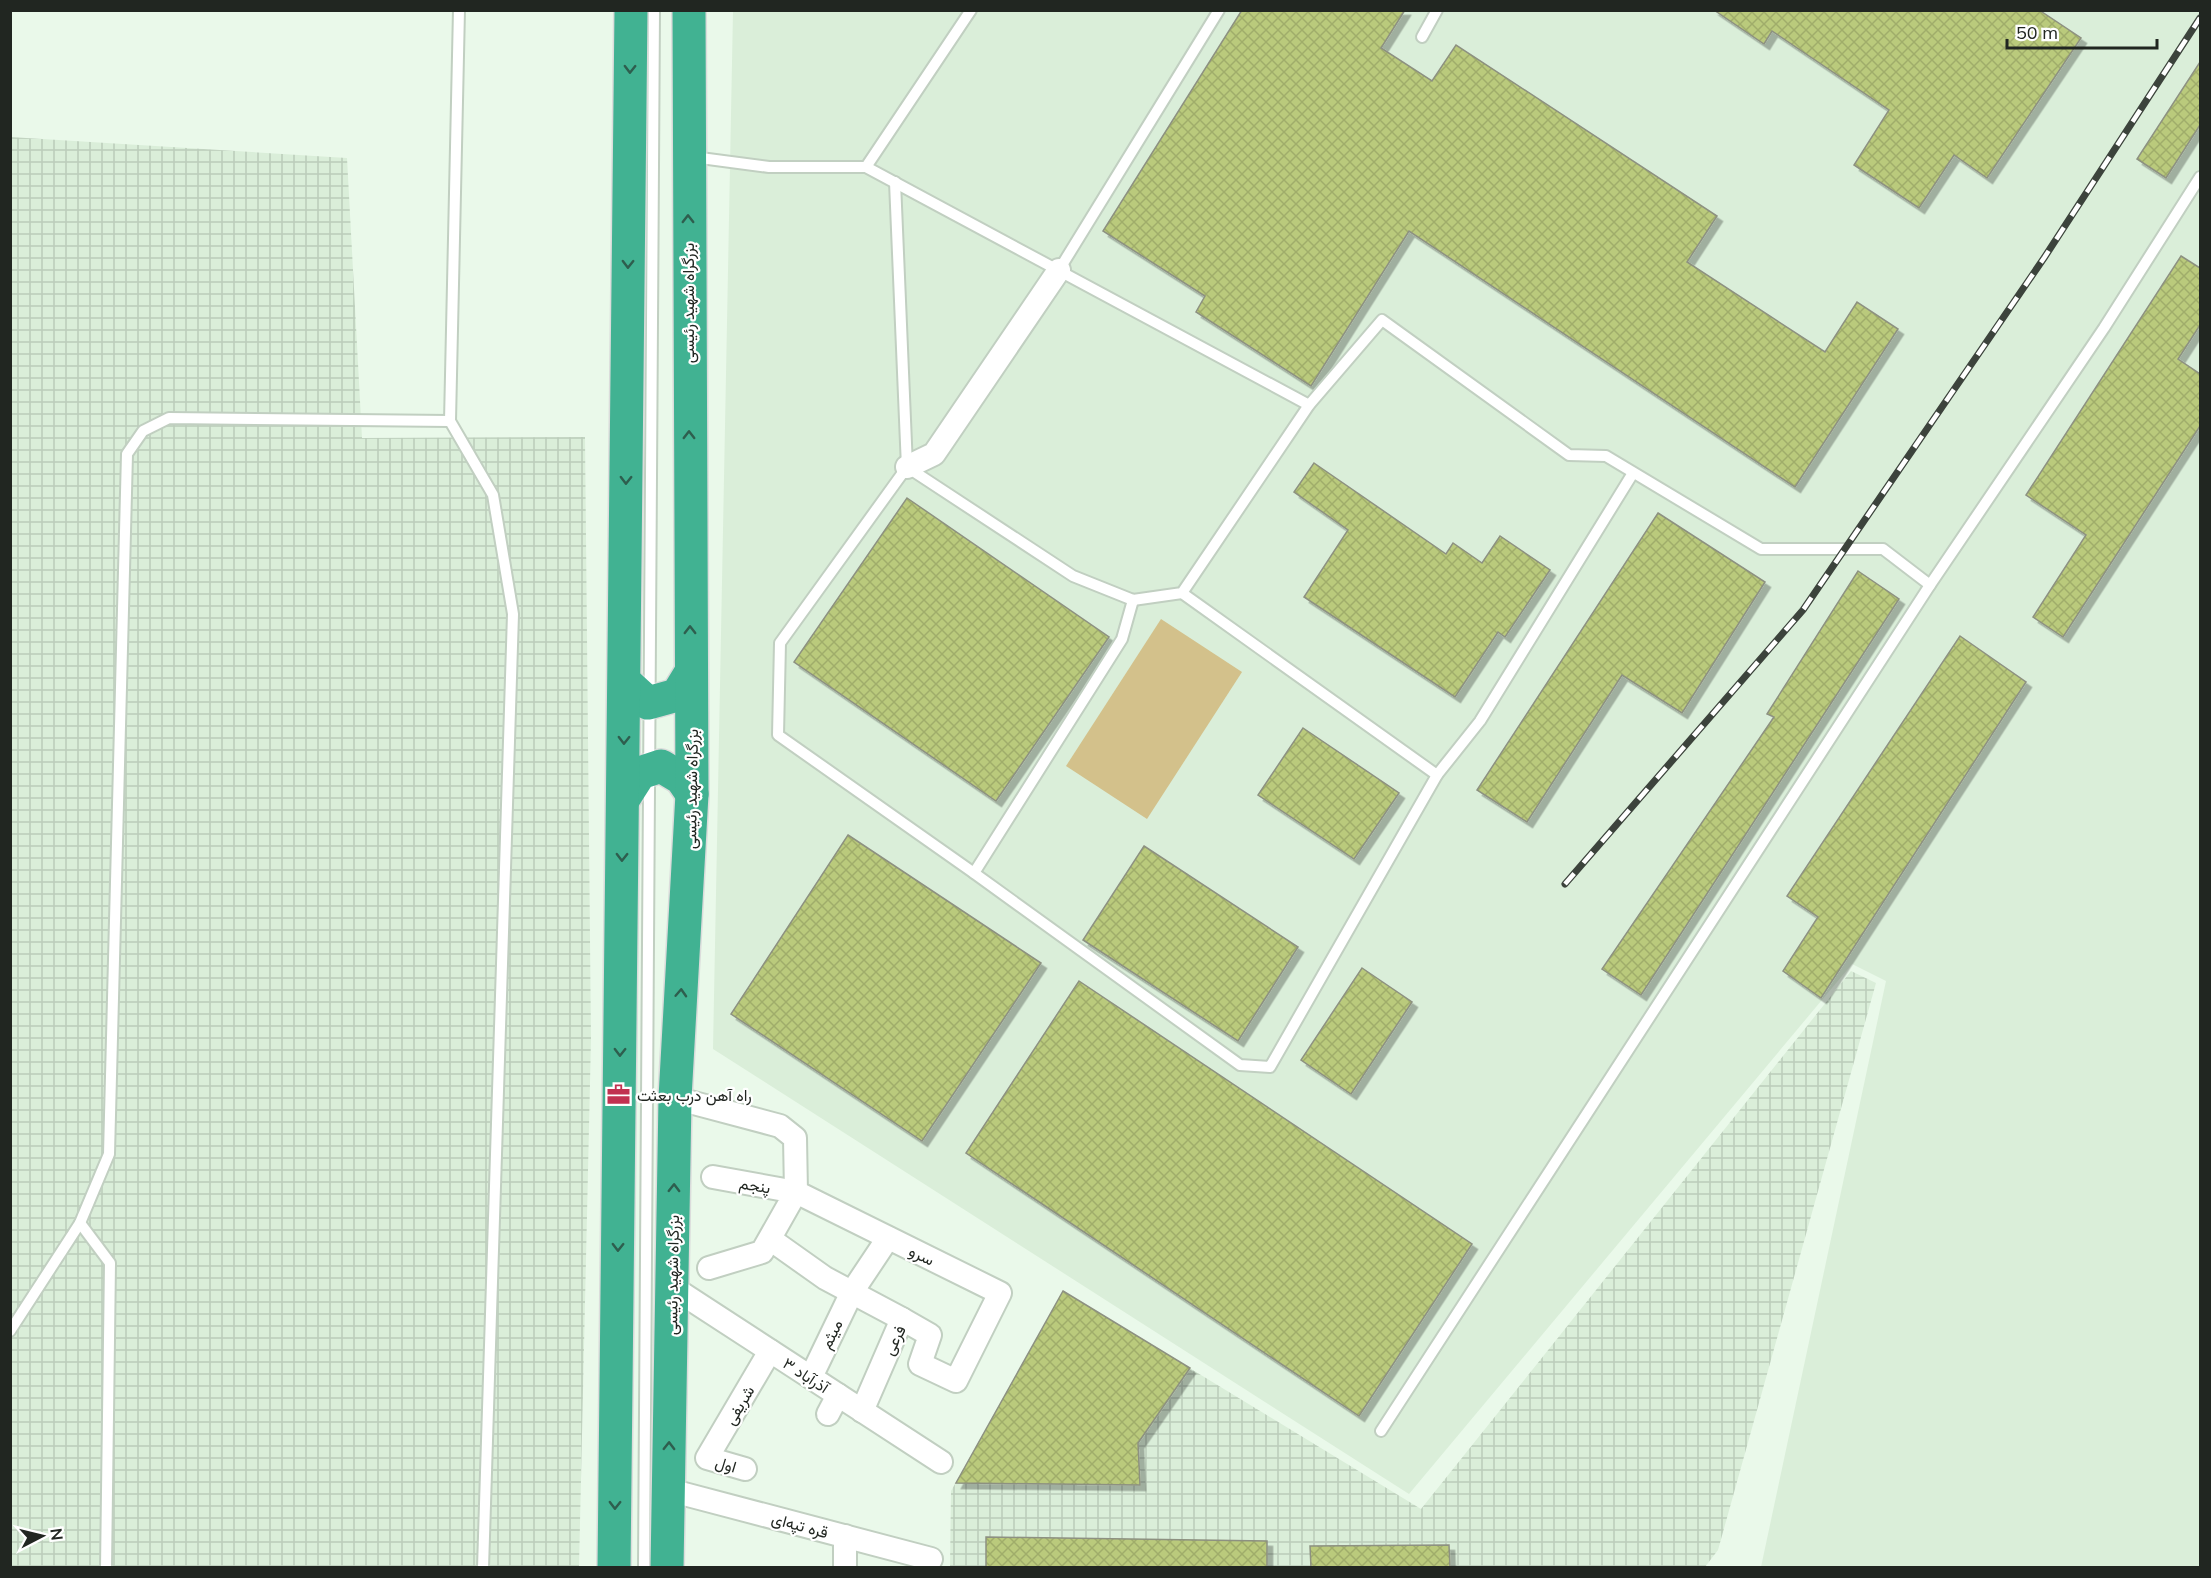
<svg xmlns="http://www.w3.org/2000/svg" width="2211" height="1578" viewBox="0 0 2211 1578" font-family="Mulish,Vazirmatn,sans-serif">
<style>
.built{fill:#daeed9}
.industrial{fill:url(#industrial-grid)}
.green{fill:#d3c18b}
.building{fill:url(#building-cross-hatch);stroke:#8d9181;stroke-width:1.5;filter:url(#shadow)}
.lines{fill:none;stroke-linecap:round;stroke-linejoin:round}
.lane-casing{stroke:#c1cfc1;stroke-width:14}
.street-casing{stroke:#c1cfc1;stroke-width:26}
.highway-casing{stroke:#dbdcdb;stroke-width:36}
.lane{stroke:#fff;stroke-width:10}
.street{stroke:#fff;stroke-width:22}
.highway{stroke:#41b292;stroke-width:33}
.rail-casing{stroke:#3c433c;stroke-width:7}
.rail{stroke:#fff;stroke-width:4.5;stroke-dasharray:14;stroke-linecap:butt}
.oneway{stroke:#2e5e4e}
.labels{text-anchor:middle;stroke-width:4.5;stroke-linejoin:round;paint-order:stroke}
.street-label{font-size:16px;fill:#212621;stroke:#fff}
.poi-label{font-size:16px;fill:#212621;stroke:#fff;text-anchor:start}
</style>
<defs>
<pattern id="industrial-grid" width="8" height="8" patternUnits="userSpaceOnUse" patternTransform="scale(1.5)"><rect width="8" height="8" fill="#daeed9"/><path d="M0 4h8M4 0v8" fill="none" stroke="#bbccba"/></pattern>
<pattern id="building-cross-hatch" width="8" height="8" patternUnits="userSpaceOnUse" patternTransform="scale(1.5)"><rect width="8" height="8" fill="#baca7c"/><path d="M0 0l8 8M0 8l8-8" fill="none" stroke="#a0ad6b"/></pattern>
<filter id="shadow"><feDropShadow dx="5.5" dy="5.5" stdDeviation="0" flood-color="#0004"/></filter>
</defs>
<rect width="100%" height="100%" fill="#eaf9ea"/>
<polygon class="built" points="733,11 2200,11 2200,1567 1761,1567 1886,981 1852,964 1409,1494 713,1049"/>
<g class="industrial">
<polygon points="10,137 347,158 362,438 585,437 591,1039 579,1567 11,1567"/>
<polygon points="1851,971 1876,983 1718,1550 1705,1567 950,1568 951,1491 1063,1291 1421,1509"/>
</g>
<polygon class="green" points="1161,619 1242,672 1147,819 1066,766"/>
<g class="building">
<polygon points="1242,10 1405,10 1381,48 1432,81 1456,45 1717,216 1687,262 1825,352 1857,302 1898,329 1795,487 1409,231 1311,386 1196,312 1205,296 1103,231"/>
<polygon points="1714,10 2039,10 2081,38 1987,178 1954,155 1919,208 1854,165 1889,110 1772,31 1764,44"/>
<polygon points="2200,62 2200,125 2166,178 2137,159"/>
<polygon points="2181,256 2200,268 2200,325 2178,359 2200,374 2200,426 2063,637 2033,617 2086,535 2026,495"/>
<polygon points="1314,463 1446,554 1453,543 1482,563 1500,536 1550,570 1505,637 1498,632 1455,697 1304,597 1348,530 1294,492"/>
<polygon points="907,498 1109,637 996,801 794,662"/>
<polygon points="1658,513 1765,582 1682,713 1622,675 1527,822 1477,790"/>
<polygon points="1858,571 1899,599 1641,995 1602,969 1774,717 1767,714"/>
<polygon points="1960,636 2026,682 1821,998 1783,971 1818,917 1787,896"/>
<polygon points="1303,728 1399,793 1354,859 1258,795"/>
<polygon points="848,835 1041,963 922,1141 731,1014"/>
<polygon points="1144,846 1298,947 1238,1041 1083,940"/>
<polygon points="1362,968 1412,1002 1351,1094 1301,1060"/>
<polygon points="1079,981 1472,1244 1359,1416 966,1153"/>
<polygon points="1063,1291 1190,1368 1138,1443 1140,1485 956,1483"/>
<polygon points="986,1537 1267,1541 1267,1568 986,1568"/>
<polygon points="1449,1545 1450,1568 1311,1568 1310,1546"/>
</g>
<g class="lines">
<defs>
<g id="lane">
<polyline points="459,10 450,421 493,495 513,614 483,1568"/>
<polyline points="1422,37 1437,10"/>
<polyline points="693,157 769,167 866,167 971,10"/>
<polyline points="866,167 1309,405"/>
<polyline points="895,182 907,467 780,643 778,735 974,873 1122,639 1133,600"/>
<polyline points="1059,270 1219,10"/>
<polyline points="907,467 1073,576 1133,600 1182,593 1309,405 1382,320 1569,455 1606,456 1761,549 1883,549 1930,585"/>
<polyline points="1437,775 1480,721 1633,473"/>
<polyline points="974,873 1240,1065 1270,1067 1437,775 1182,593"/>
<polyline points="80,1223 110,1263 106,1568"/>
<polyline points="10,1331 80,1223 109,1154 127,454 143,431 169,418 450,421"/>
<polyline points="1381,1431 1930,585 2104,328 2200,177"/>
<polyline points="644,1568 654,10"/>
</g>
<g id="street">
<polyline points="907,467 934,454 1059,270"/>
<polyline points="675,1098 780,1126 795,1138 796,1192 1000,1293 956,1381 920,1364 930,1335 902,1319 862,1411"/>
<polyline points="770,1239 825,1278 902,1319"/>
<polyline points="709,1268 762,1252 796,1192 713,1177"/>
<polyline points="672,1287 941,1462"/>
<polyline points="811,1377 852,1292 888,1238"/>
<polyline points="828,1414 838,1395"/>
<polyline points="745,1469 707,1458 770,1351"/>
<polyline points="669,1490 931,1559"/>
<polyline points="845,1536 845,1568"/>
</g>
<g id="highway">
<polyline points="625,682 648,703 677,695 691,672"/>
<polyline points="624,798 640,773 661,766 681,778 692,794"/>
<polyline points="614,1568 631,10"/>
<polyline points="667,1568 675,1098 692,794 689,10"/>
</g>
</defs>
<use href="#lane" class="lane-casing"/>
<use href="#street" class="street-casing"/>
<use href="#highway" class="highway-casing"/>
<use href="#lane" class="lane"/>
<use href="#street" class="street"/>
<use href="#highway" class="highway"/>
<defs>
<polyline id="rail" points="1565,884 1803,610 2044,258 2200,18"/>
</defs>
<use href="#rail" class="rail-casing"/>
<use href="#rail" class="rail"/>
</g>
<defs><path id="oneway-chevron" d="M-2-3.5L2.5 0L-2 3.5" fill="none" stroke-width="1.6" stroke-linecap="round" stroke-linejoin="round" transform="scale(1.5)"/></defs>
<g class="oneway">
<use href="#oneway-chevron" transform="translate(630 69) rotate(91)"/>
<use href="#oneway-chevron" transform="translate(688 219) rotate(-90)"/>
<use href="#oneway-chevron" transform="translate(628 264) rotate(91)"/>
<use href="#oneway-chevron" transform="translate(689 435) rotate(-90)"/>
<use href="#oneway-chevron" transform="translate(626 480) rotate(91)"/>
<use href="#oneway-chevron" transform="translate(690 630) rotate(-90)"/>
<use href="#oneway-chevron" transform="translate(624 740) rotate(91)"/>
<use href="#oneway-chevron" transform="translate(622 857) rotate(91)"/>
<use href="#oneway-chevron" transform="translate(681 993) rotate(-87)"/>
<use href="#oneway-chevron" transform="translate(620 1052) rotate(91)"/>
<use href="#oneway-chevron" transform="translate(674 1188) rotate(-89)"/>
<use href="#oneway-chevron" transform="translate(618 1247) rotate(91)"/>
<use href="#oneway-chevron" transform="translate(669 1446) rotate(-89)"/>
<use href="#oneway-chevron" transform="translate(615 1505) rotate(91)"/>
</g>
<defs>
<symbol id="office-bare" viewBox="-9 -9 18 18"><path d="M-6-3h4V-5.5h4V-3h4V5H-6ZM-1-4.5V-3h2v-1.5ZM-6 0V1H6V0Z" fill="#c13150" stroke="#fff" stroke-width="2.5" paint-order="stroke"/></symbol>
</defs>
<g fill-rule="evenodd">
<use href="#office-bare" x="602" y="1078" width="33" height="33"/>
</g>
<g class="labels">
<g class="street-label">
<text transform="translate(688 303) rotate(-90)" y="6">بزرگراه شهید رئیسی</text>
<text transform="translate(691 789) rotate(-89)" y="6">بزرگراه شهید رئیسی</text>
<text transform="translate(755 1185) rotate(10)" y="6">پنجم</text>
<text transform="translate(922 1255) rotate(26)" y="6">سرو</text>
<text transform="translate(672 1275) rotate(-89)" y="6">بزرگراه شهید رئیسی</text>
<text transform="translate(831 1334) rotate(-64)" y="6">میثم</text>
<text transform="translate(894 1340) rotate(-63)" y="6">فرعی</text>
<text transform="translate(806 1375) rotate(33)" y="6">۳ آذرآباد</text>
<text transform="translate(739 1405) rotate(-59)" y="6">شریفی</text>
<text transform="translate(726 1464) rotate(17)" y="6">اول</text>
<text transform="translate(800 1525) rotate(15)" y="6">قره تپه‌ای</text>
</g>
<g class="poi-label">
<text x="637" y="1101">راه آهن درب بعثت</text>
</g>
</g>
<rect width="2211" height="1578" fill="none" stroke="#212621" stroke-width="24"/>
<g transform="translate(42 1536) rotate(83)" stroke="#ffffff" stroke-width="4.5" paint-order="stroke">
<path d="M0-4.5L10 22L0 15L-10 22Z" fill="#212621"/>
<text y="-9" font-size="16" font-weight="bold" text-anchor="middle" fill="#212621">N</text>
</g>
<path d="M2007 39v9h150v-9" fill="none" stroke="#212621" stroke-width="3"/>
<text x="2016" y="39" font-size="18" fill="#212621" stroke="#ffffff" stroke-width="4.5" paint-order="stroke">50 m</text>
</svg>
